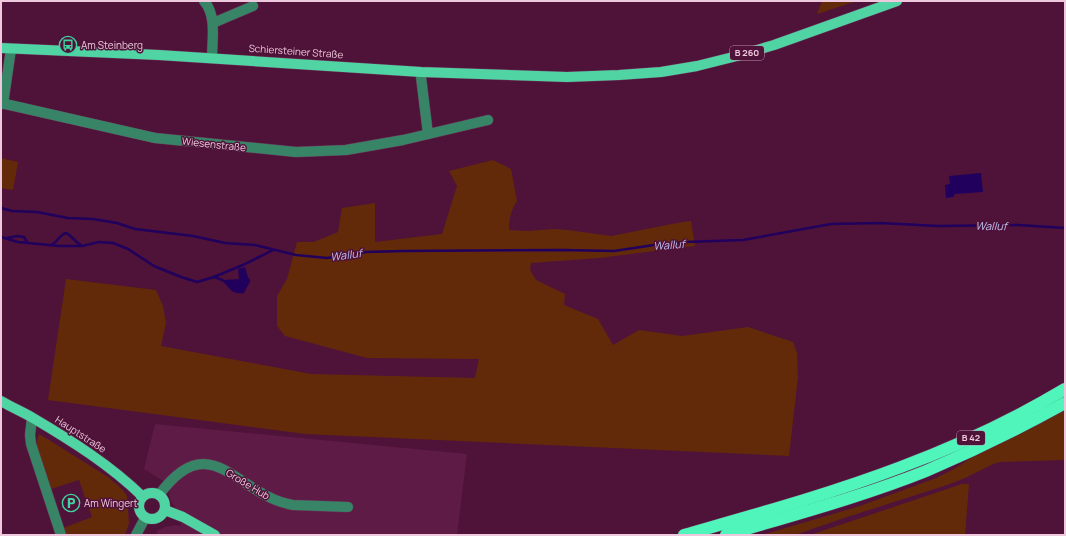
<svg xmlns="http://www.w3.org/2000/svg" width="1066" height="536" viewBox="0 0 1066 536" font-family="Manrope,sans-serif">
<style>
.built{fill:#5e1b46}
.green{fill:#632a0a}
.water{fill:#20005c}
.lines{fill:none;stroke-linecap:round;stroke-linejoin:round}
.stream{stroke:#20005c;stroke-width:2.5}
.minor-casing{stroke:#6c3356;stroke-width:11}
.major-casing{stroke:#6c3356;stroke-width:11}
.highway-casing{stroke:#6c3356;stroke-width:13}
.minor{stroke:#378467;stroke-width:10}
.major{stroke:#50d4a4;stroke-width:10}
.highway{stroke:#4ff5bb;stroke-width:12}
.labels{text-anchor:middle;stroke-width:3;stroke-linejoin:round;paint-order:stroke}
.shield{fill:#4f1239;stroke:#be91ab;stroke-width:1}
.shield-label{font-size:9px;font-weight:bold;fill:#eec8dc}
.poi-label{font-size:10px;fill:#eec8dc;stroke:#4f1239;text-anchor:start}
.street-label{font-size:10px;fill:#eec8dc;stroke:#4f1239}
.water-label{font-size:11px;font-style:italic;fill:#c0bff0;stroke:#4f1239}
</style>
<rect width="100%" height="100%" fill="#4f1239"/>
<polygon class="built" points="155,424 467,454 457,535 156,535 158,530 165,527 175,525 180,526 185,515 178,512 171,501 169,495 171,486 144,469"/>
<g class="green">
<polygon points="822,1 857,1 817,14"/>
<polygon points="1,158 18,162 13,190 1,188"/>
<path d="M493 160 511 169 517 201C511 210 509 219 509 230L527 231 554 229 568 230 611 236 677 223 691 221 695 246 599 258 531 263 530 270 536 280 565 294 564 305 598 319 613 345 639 330 682 336 748 327 793 342 797 353 798 377 789 456 305 434 48 400 66 279 156 290 163 306 166 323 161 346 311 374 475 378 479 359 367 358 285 336 277 326V296L287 279 297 242H314L338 232 342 208 375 203V242L442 234 457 186 449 171Z"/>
<polygon points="1065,410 1065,460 1000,462 993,464 965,478 947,485 841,519 795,535 762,535 860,506 936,478 954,469 971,458 1032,428"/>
<polygon points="39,434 49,440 108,477 123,490 127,496 129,523 125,535 65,535 63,528 92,517 79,480 51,489 36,444"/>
<polygon points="962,484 969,484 965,535 810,535"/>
</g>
<g class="water">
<polygon points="981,173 983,192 955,194 953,197 946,198 945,185 950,184 949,176"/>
<path d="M245 267 249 281 243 292C232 292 229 288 223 280L239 279 238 269Z"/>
</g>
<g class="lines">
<g class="stream">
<polyline points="1,208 12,211 37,212 68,218 93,219 117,223 135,229 193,236 225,243 255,245 296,255 327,258 366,252 403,251 563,250 614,251 654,245 685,242 743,240 831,224 880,223 938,226 1018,225 1065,228"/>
<polyline points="1,237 18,242 59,246 82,246 99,242 113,243 128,249 154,266 181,277 197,282 214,277 245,264 273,250"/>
<polyline points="7,238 17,236 24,237 27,242"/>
<path d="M51 245C58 242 59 235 66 233 72 236 75 242 81 245"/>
<path d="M214 277C217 278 221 279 224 281 232 288 230 292 243 292L249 281 248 279"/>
</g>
<defs>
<g id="minor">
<path d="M204 1C217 15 212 41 212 58"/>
<polyline points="213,23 253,6"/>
<polyline points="421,77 428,134"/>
<polyline points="1,103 155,138 296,152 346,150 403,140 488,120"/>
<polyline points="3,104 10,56 11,49"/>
<polyline points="32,418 30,435 31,444 61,535"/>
<path d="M159 495C211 424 237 496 293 505L348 507"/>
<polyline points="136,535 145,518"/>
</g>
<g id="major">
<polyline points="1,48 159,55 421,72 567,77 619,75 661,72 697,66 737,56 774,45 897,1"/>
<path d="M1 401C11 407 23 412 33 418 72 441 110 465 142 496"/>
<circle cx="152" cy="506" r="13"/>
<polyline points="165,510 183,517 215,535"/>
</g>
<g id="highway">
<path d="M684 535C757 514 830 494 901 467 957 446 1013 420 1065 389"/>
<path d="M726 535C793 515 861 497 926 471 973 451 1020 428 1065 403"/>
</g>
</defs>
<use href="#minor" class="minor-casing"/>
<use href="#major" class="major-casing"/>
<use href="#highway" class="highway-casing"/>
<use href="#minor" class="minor"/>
<use href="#major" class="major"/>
<use href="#highway" class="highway"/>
</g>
<defs>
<symbol id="bus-ring" viewBox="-11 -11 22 22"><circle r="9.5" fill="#4f1239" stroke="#41d4a1" stroke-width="1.5"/><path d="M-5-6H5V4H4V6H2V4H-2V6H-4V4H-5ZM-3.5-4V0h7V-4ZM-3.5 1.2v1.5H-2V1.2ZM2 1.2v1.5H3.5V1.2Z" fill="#41d4a1"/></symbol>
<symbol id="parking-ring" viewBox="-11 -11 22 22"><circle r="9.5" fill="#4f1239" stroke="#41d4a1" stroke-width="1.5"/><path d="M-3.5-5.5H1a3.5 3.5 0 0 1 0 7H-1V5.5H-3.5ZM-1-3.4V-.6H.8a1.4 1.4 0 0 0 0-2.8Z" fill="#41d4a1"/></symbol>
</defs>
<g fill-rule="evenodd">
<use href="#bus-ring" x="58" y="35" width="20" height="20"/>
<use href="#parking-ring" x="61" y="493" width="20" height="20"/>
</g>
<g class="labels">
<g class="shield">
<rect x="730" y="46" width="34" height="14" rx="3"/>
<rect x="957" y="431" width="28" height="14" rx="3"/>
</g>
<g class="shield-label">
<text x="747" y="56">B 260</text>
<text x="971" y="441">B 42</text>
</g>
<g class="poi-label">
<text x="81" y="49">Am Steinberg</text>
<text x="84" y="507">Am Wingert</text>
</g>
<g class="street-label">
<text transform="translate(296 51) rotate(4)" y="4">Schiersteiner Straße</text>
<text transform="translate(214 144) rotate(6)" y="4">Wiesenstraße</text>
<text transform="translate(81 434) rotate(33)" y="4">Hauptstraße</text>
<text transform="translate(248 484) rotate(31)" y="4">Große Hub</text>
</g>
<g class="water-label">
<text transform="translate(991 226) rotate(1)" y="4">Walluf</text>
<text transform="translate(669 245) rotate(-4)" y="4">Walluf</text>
<text transform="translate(346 255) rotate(-7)" y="4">Walluf</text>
</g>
</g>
<rect width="1066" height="536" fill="none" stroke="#eec8dc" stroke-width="4"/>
</svg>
